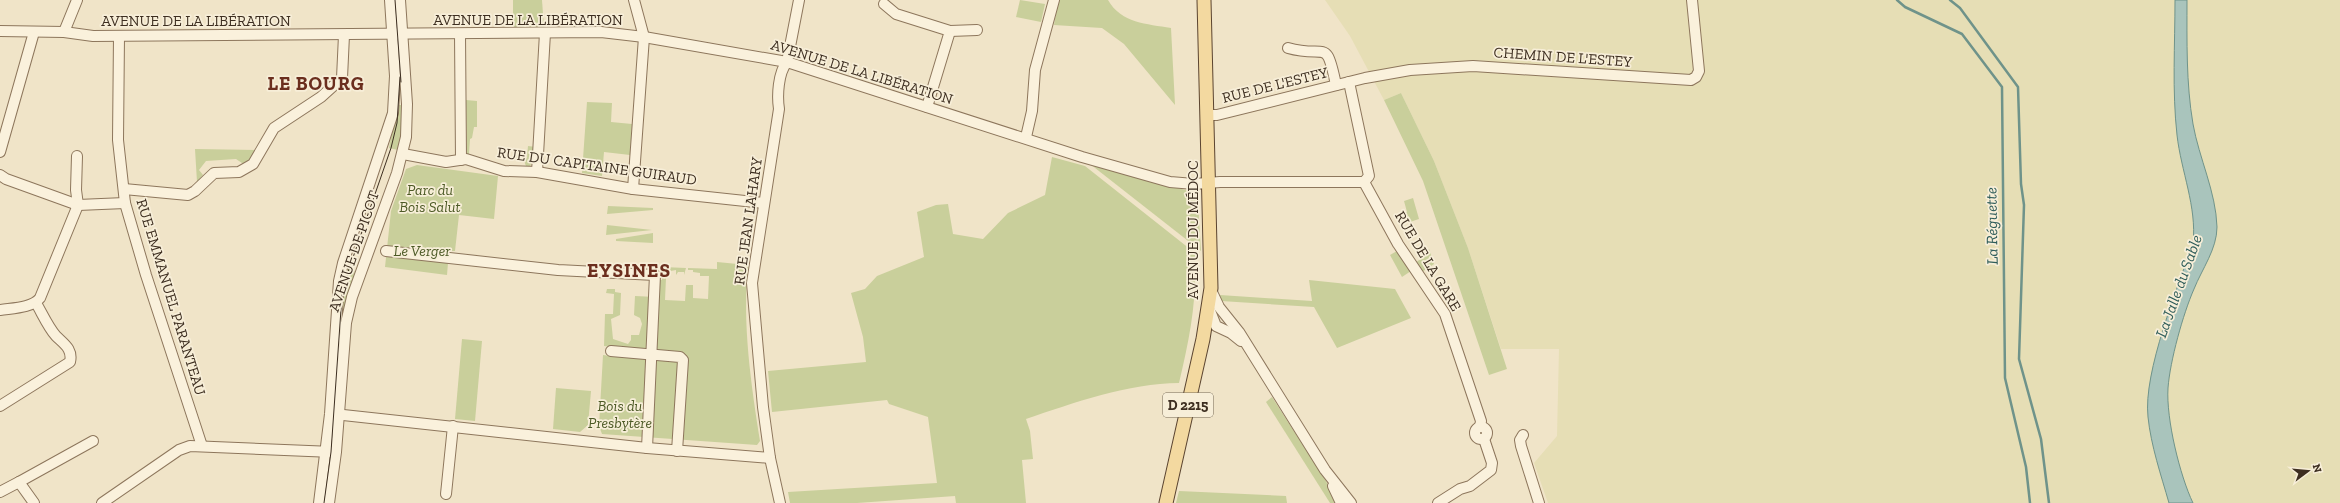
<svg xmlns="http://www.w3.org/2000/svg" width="2340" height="503" viewBox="0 0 2340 503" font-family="'Zilla Slab',serif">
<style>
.farmland{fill:#e6deb5}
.green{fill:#c9cf9b}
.water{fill:#a9c4bc;stroke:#6f938a}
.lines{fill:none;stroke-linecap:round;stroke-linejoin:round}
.stream{stroke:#6f938a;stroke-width:2.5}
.minor-casing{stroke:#8d765c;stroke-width:12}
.major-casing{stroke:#5b4430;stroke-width:15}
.minor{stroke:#faf1dc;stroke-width:10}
.major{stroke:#f3d9a0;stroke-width:13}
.tram{stroke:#3d2e20;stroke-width:1}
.labels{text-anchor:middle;stroke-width:3.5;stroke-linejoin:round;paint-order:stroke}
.shield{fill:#f7eed8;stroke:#756857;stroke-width:1}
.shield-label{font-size:14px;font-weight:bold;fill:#3d2e20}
.street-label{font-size:15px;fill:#3d2e20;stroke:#f7eed8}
.park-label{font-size:15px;font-style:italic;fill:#4d5a26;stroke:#f7eed8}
.water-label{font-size:16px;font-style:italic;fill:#2f5d5a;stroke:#f7eed8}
.district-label{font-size:19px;font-weight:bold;letter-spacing:1px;fill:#6b2e1e;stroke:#f7eed8}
</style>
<rect width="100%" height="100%" fill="#f0e4c8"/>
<polygon class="farmland" points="1325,0 2340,0 2340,503 1548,503 1534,463 1557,436 1559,349 1501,349 1468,248 1434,161 1401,93 1384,100 1350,36"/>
<g class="green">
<polygon points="513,0 542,0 544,28 513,28"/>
<polygon points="1020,0 1045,4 1041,22 1016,17"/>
<path d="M1058 0H1108C1121 23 1147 24 1171 28L1175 105 1124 44 1102 28 1054 25Z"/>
<polygon points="1401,93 1434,161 1468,248 1507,369 1489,375 1423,181 1384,100"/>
<polygon points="466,100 477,101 477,127 474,127 472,138 470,139 469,154 467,154"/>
<polygon points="587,102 612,103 611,122 632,124 630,155 604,152 602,176 582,173"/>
<polygon points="397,105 404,105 404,123 398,150 389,148"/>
<polygon points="528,146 536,147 530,167 526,166 524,161 516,161 515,156 527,158"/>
<polygon points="195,149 256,150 252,159 245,165 236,159 206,161 199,170 203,175 197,182"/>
<path d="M1052 157 1085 166 1195 253C1197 301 1190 337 1179 383 1129 383 1073 403 1026 419L1030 431 1033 459 1022 460 1026 503H956L955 496 857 503H790L788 492 937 483 928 417 889 404 887 400 772 412 768 371 866 362 863 337 851 293 865 289 877 276 924 257 917 212 936 205 948 204 953 234 983 239 1008 213 1045 195Z"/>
<polygon points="1090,164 1189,191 1198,203 1201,251"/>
<polygon points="417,165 498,176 494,219 459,215 455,251 449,251 447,275 385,267 391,211 406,169"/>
<polygon points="1413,198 1419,219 1407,223 1404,213 1407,212 1404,201"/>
<polygon points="608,206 653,208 653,210 607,214"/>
<polygon points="607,225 652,230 606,235"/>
<polygon points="653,233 653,243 616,241 616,239"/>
<polygon points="1429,249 1434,264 1422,272 1415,263 1422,258 1420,254"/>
<polygon points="1397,251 1411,271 1402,277 1390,255"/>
<path d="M717 262 748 265C742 323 751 384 760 441L757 445 602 434 599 426 603 355 611 356V347L604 346 605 314H613L614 294 606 293 607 289H615V292L621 293 620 315 611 319 613 339 628 344 631 340V335H639L642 324 640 318 634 315 635 296 656 297 657 279 662 280 663 267 686 268 684 275V272H678L676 275V270L665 272V274H668V278H666L665 300 685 301 686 285H693V298L708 299 709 276H700V273L693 272V270H688V268L717 269Z"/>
<polygon points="347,268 355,271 345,311 338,310"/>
<polygon points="1309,280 1395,289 1411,318 1337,348 1314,307 1221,301 1220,295 1312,301"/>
<polygon points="462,339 482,341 475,421 455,419"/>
<polygon points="556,388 591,391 588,425 580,432 553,429"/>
<polygon points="1272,397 1326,481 1337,503 1330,503 1266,402"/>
<polygon points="1179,491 1286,496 1287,503 1296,503 1176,503"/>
</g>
<path class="water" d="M2175 0H2187C2187 41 2186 83 2193 124 2199 158 2216 192 2217 227 2217 249 2202 269 2194 289 2183 314 2170 361 2168 388 2166 419 2180 476 2193 503H2169C2161 475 2151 446 2148 417 2143 372 2178 287 2193 243 2197 207 2181 171 2177 135 2172 90 2175 45 2175 0Z"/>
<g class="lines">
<g class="stream">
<polyline points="1897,0 1905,7 1962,34 2002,87 2005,378 2026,467 2030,503"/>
<polyline points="1950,0 1960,8 2018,87 2021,184 2024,205 2019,359 2041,439 2049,503"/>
</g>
<defs>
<g id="minor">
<polyline points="884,4 896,14 950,31 927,107"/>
<polyline points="0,31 64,32 93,36 601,32 644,37 787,62 1082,157 1170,182 1194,184 1220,182 1364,182 1398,244 1445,314 1481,421 1480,427"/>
<polyline points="950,31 977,30"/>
<polyline points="64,32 77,0"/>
<polyline points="460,34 461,160"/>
<polyline points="119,36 118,140 125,203 146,275 202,446"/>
<path d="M1288 48C1327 59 1326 36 1336 85"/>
<polyline points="1349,82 1369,176 1364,182"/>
<polyline points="1207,115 1217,115 1365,78 1410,70 1473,66 1691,80 1696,77 1699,71 1692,0"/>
<polyline points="1026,137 1032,111 1035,70 1054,0"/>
<polyline points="0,152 34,32"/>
<polyline points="403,154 446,162 466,159 504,171 537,172 633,189 764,203"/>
<polyline points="77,156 76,190 78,205"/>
<polyline points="537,172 545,33"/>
<polyline points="0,175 6,179 78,205 125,203"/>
<polyline points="124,189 188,195 195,191 214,173 239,172 253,164 274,128 321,97 342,78 344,35"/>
<polyline points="633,189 644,37 634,0"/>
<polyline points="386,251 558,270 655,275 647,448"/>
<polyline points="1211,290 1219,307 1239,332 1325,470 1351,503"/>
<polyline points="1209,308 1216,326 1231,333 1241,341"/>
<path d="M0 310C13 308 32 308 40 298L78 205"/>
<polyline points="611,351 680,357 683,360 677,451"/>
<path d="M0 406 70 362C73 349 64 344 56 336 48 327 42 313 36 303"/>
<polyline points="334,414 647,448 770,458"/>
<circle cx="1481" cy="433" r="6"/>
<polyline points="1523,435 1520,440 1521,446 1539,503"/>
<polyline points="19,482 93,441"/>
<polyline points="1333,486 1341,503"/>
<polyline points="0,492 19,482 34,503"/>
<polyline points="446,494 453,426"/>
<polyline points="102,503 179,450 190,446 333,452"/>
<polyline points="319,503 330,414 339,281 343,263 393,113 395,76 390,0"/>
<polyline points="329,503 336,452 346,323 352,297 397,173 406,137 407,104 400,0"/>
<path d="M780 503 770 458 763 407 752 283 779 109C777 96 778 73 787 62L799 0"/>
<polyline points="1438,503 1460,489 1470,486 1491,470 1492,463 1484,439"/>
</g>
<polyline id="major" points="1166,503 1203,339 1211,288 1204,0"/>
</defs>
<use href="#minor" class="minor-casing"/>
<use href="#major" class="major-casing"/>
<use href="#minor" class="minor"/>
<use href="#major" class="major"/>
<g class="tram">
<polyline points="395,0 401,82"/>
<polyline points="324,503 331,452 342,295 349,269 391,148 397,123 400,77"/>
</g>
</g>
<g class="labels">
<rect class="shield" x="1163" y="393" width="50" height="24" rx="3"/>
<g class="shield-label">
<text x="1188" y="410">D 2215</text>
</g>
<g class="street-label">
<text x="528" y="25">AVENUE DE LA LIBÉRATION</text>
<text x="196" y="26">AVENUE DE LA LIBÉRATION</text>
<text transform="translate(1563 57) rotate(4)" y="5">CHEMIN DE L'ESTEY</text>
<text transform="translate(862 72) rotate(17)" y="5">AVENUE DE LA LIBÉRATION</text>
<text transform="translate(1275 85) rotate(-14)" y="5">RUE DE L'ESTEY</text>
<text transform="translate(597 166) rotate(8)" y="5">RUE DU CAPITAINE GUIRAUD</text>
<text transform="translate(748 221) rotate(-82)" y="5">RUE JEAN LAHARY</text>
<text transform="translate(1193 230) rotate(-90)" y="5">AVENUE DU MÉDOC</text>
<text transform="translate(354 251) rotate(-71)" y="5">AVENUE DE PICOT</text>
<text transform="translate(1428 261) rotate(59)" y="5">RUE DE LA GARE</text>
<text transform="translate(171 297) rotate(73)" y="5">RUE EMMANUEL PARANTEAU</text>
</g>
<g class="park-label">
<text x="430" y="195">Parc du<tspan x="430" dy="17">Bois Salut</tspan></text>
<text x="422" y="256">Le Verger</text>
<text x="620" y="411">Bois du<tspan x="620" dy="17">Presbytère</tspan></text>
</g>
<g class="water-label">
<text transform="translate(1991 226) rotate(-91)" y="6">La Réguette</text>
<text transform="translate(2178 286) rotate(-70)" y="6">La Jalle du Sable</text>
</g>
<g class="district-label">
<text x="316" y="90">LE BOURG</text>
<text x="629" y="277">EYSINES</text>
</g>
</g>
<g transform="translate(2308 471) rotate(74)" stroke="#f7eed8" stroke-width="3" paint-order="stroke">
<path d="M0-3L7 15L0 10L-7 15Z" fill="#3d2e20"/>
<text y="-6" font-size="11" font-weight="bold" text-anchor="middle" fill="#3d2e20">N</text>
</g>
</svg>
